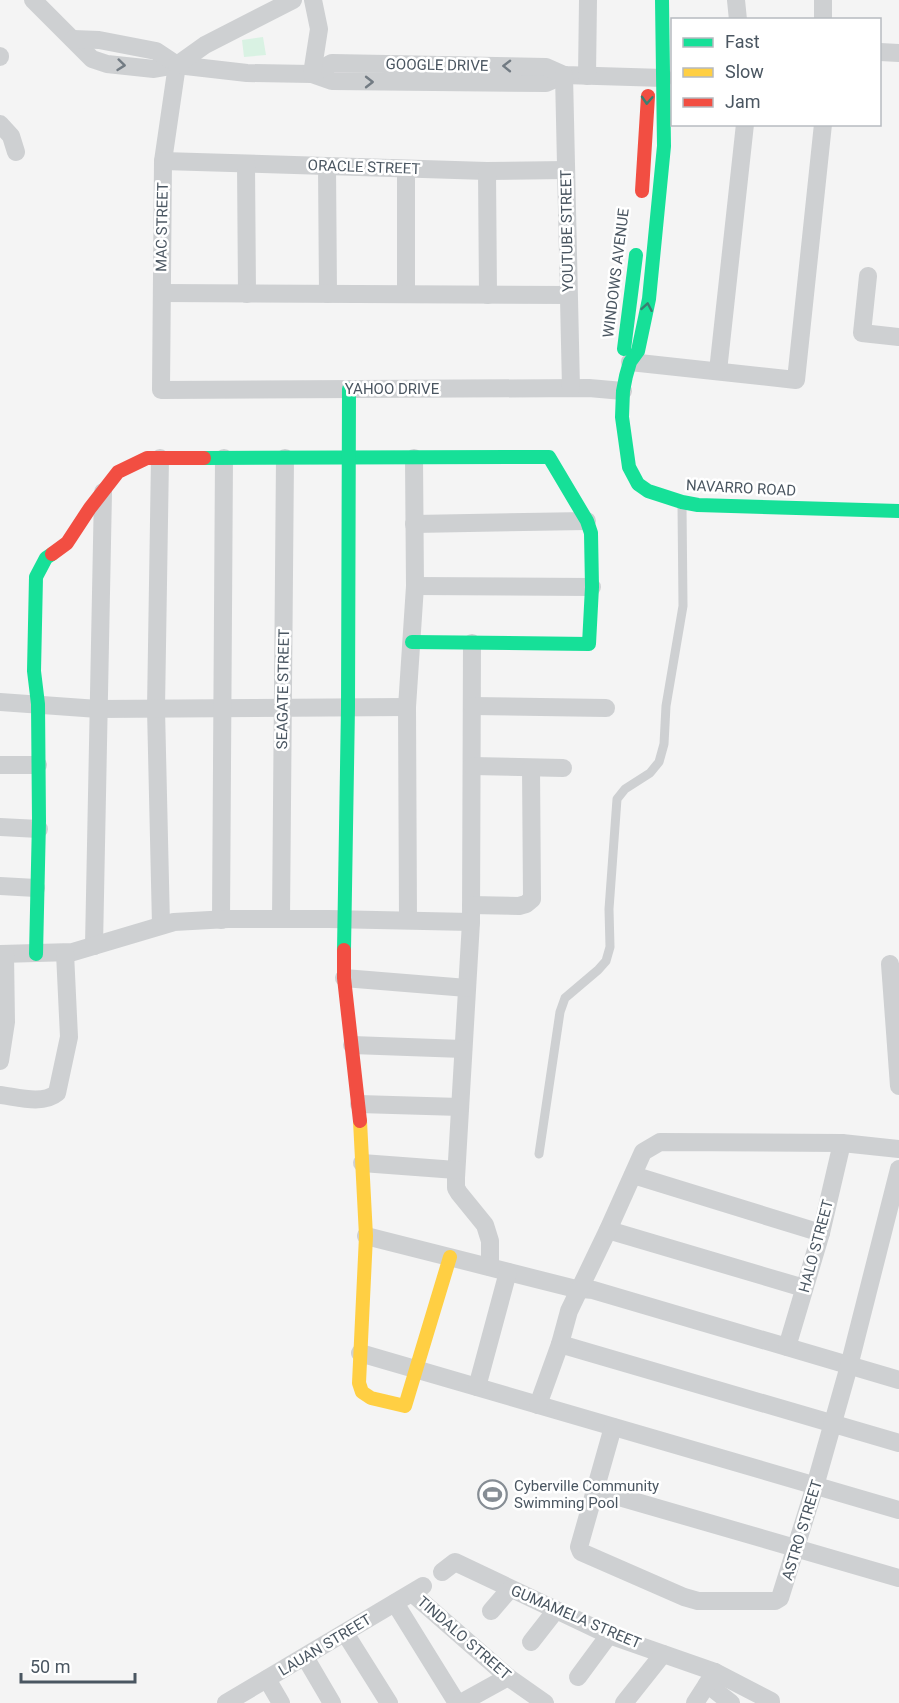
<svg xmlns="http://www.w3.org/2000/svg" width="899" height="1703" viewBox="0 0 899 1703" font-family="Roboto,sans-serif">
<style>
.green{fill:#d9f2e3}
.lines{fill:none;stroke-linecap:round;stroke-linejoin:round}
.lane{stroke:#ced0d2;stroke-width:9}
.street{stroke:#ced0d2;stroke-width:18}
.fast{stroke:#16e098;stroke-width:14}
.slow{stroke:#ffcf43;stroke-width:14}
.jam{stroke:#f24e42;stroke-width:14}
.oneway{stroke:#727b83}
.oneway2{stroke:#3a7f72}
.labels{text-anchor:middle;stroke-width:5;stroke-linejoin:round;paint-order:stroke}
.street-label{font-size:15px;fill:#4a5661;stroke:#fff}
.poi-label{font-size:15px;fill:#4a5661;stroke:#fff;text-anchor:start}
</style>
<rect width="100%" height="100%" fill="#f4f4f4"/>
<polygon class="green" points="263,37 266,55 244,57 242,40"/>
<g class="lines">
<polyline class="lane" points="539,1154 560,1012 565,998 598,970 606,961 610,947 609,909 617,799 625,789 650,773 659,762 664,744 666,706 683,606 682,505"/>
<g class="street">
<polyline points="33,0 92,59 107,64 154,69 177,65 247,73 312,74 332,81 546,83 564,75"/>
<polyline points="736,0 738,20"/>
<polyline points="823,20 823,0"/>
<polyline points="73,39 99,40 156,51 177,65"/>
<polyline points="880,52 899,53"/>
<polyline points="0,56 0,57"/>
<polyline points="177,65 163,161 161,390 589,388 623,391"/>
<polyline points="177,65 205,45 293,0"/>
<polyline points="312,74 332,63 546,67 564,75 664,78"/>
<polyline points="312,74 319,29 313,0"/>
<polyline points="564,75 571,388"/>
<polyline points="587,76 588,0"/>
<polyline points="0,124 11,136 16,152"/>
<polyline points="163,161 487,171 566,170"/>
<polyline points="246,164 247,294"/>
<polyline points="327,166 328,294"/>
<polyline points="406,169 406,294"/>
<polyline points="487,171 488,295"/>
<polyline points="868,276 862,333 899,337"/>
<polyline points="162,293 568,295"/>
<polyline points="630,362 796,380 823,124"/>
<polyline points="718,371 745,124"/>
<polyline points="160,458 156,709 161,925"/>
<polyline points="414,524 587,521"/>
<polyline points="415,586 592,587"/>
<polyline points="472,643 471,922 456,1178 456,1188 459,1193 485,1225 490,1241 490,1267"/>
<polyline points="0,702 98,709 407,707"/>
<polyline points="472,706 606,708"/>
<polyline points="0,765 38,765"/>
<polyline points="472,766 563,768"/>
<polyline points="0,827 39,829"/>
<polyline points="0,886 36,888"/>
<polyline points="471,905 519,906 526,904 532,899 531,768"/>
<polyline points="281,919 285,458"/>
<polyline points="221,920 224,458"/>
<polyline points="408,920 407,707 415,586 414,458"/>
<polyline points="94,946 103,492"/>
<polyline points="0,954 73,952 174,922 228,919 329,919 471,922"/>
<polyline points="890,964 899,1086"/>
<polyline points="344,978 467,988"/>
<polyline points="352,1045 463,1049"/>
<polyline points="0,1061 6,1022 5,954"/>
<path d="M0 1095C17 1097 43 1105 57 1093L69 1037 65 953"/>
<polyline points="359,1104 460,1107"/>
<polyline points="362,1163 456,1170"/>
<polyline points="633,1175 821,1233"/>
<polyline points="608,1230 804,1288"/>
<polyline points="366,1236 572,1288 593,1290 899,1380"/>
<polyline points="560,1344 899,1443"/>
<polyline points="787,1347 821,1233 842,1143"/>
<polyline points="360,1353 899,1510"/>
<polyline points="477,1387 508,1272"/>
<polyline points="538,1405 560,1344 569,1311 608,1230 643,1152 660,1142 842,1143 899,1149"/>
<polyline points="613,1427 579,1547 581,1552 684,1597 698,1601 775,1601 780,1598 815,1486 849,1366 899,1169"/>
<polyline points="595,1490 899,1578"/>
<polyline points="442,1572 455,1562 609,1635 715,1672 771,1701 771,1703"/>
<polyline points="412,1593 508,1677 545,1703"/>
<polyline points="395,1603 457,1703"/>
<polyline points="491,1611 510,1589"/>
<polyline points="345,1633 389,1703"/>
<polyline points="531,1642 556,1610"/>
<polyline points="305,1657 332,1703"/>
<polyline points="578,1677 609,1635"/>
<polyline points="267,1679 281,1703"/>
<polyline points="707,1684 731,1703"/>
<polyline points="226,1703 423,1586"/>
<polyline points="461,1703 508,1677"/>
<polyline points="624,1703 663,1654"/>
<polyline points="695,1703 715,1672"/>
</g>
<g class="fast">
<polyline points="662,0 664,146 649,299 638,351 630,362 626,376 623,391 622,417 629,467 638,484 648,491 682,502 698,505 899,511"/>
<polyline points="624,349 636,255"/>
<polyline points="204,458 549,457 587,521 591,533 592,587 589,644 412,642"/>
<polyline points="344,950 348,707 349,389"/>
<polyline points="36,954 39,821 38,704 34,671 36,577 46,558 52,554"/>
</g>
<polyline class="slow" points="360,1121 366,1236 359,1383 362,1392 371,1398 405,1406 450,1257"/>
<g class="jam">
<polyline points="642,191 648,96"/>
<polyline points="52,554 67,543 90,508 118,472 147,458 204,458"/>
<polyline points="344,950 344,978 360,1121"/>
</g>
</g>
<defs><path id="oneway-chevron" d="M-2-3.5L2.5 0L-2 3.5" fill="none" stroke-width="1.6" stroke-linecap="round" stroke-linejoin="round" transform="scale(1.5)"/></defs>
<g class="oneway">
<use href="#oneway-chevron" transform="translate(121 65) rotate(6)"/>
<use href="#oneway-chevron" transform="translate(507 66) rotate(-179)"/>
<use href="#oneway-chevron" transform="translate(369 82)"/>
</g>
<g class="oneway2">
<use href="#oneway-chevron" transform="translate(647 100) rotate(93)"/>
<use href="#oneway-chevron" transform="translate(647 307) rotate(-80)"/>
</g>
<defs>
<symbol id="stadium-ring" viewBox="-11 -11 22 22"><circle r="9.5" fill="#fff" stroke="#868d94" stroke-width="1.5"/><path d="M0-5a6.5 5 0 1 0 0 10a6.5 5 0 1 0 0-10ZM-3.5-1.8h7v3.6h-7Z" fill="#868d94"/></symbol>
</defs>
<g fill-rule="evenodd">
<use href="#stadium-ring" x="476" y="1478" width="33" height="33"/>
</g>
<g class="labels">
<g class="street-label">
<text transform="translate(437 65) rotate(1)" y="5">GOOGLE DRIVE</text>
<text transform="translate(364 167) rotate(2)" y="5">ORACLE STREET</text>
<text transform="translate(162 227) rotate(-89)" y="5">MAC STREET</text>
<text transform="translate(567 231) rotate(-91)" y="5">YOUTUBE STREET</text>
<text transform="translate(616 273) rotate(-83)" y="5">WINDOWS AVENUE</text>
<text x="392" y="394">YAHOO DRIVE</text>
<text transform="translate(741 488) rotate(3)" y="5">NAVARRO ROAD</text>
<text transform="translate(283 689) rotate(-89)" y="5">SEAGATE STREET</text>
<text transform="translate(816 1246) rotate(-75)" y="5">HALO STREET</text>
<text transform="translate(802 1530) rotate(-73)" y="5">ASTRO STREET</text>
<text transform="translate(576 1617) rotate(23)" y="5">GUMAMELA STREET</text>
<text transform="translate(464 1638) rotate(41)" y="5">TINDALO STREET</text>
<text transform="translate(325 1645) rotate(-31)" y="5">LAUAN STREET</text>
</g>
<g class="poi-label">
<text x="514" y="1491">Cyberville Community<tspan x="514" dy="17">Swimming Pool</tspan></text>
</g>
</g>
<rect x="671" y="18" width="210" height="108" fill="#ffffff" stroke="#b7bbc0" stroke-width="1.5"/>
<rect x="683" y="38" width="30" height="9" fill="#16e098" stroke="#b7bbc0" stroke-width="1.5"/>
<text x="725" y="48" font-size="18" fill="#4a5661">Fast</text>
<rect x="683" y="68" width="30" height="9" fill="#ffcf43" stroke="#b7bbc0" stroke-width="1.5"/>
<text x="725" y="78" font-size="18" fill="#4a5661">Slow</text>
<rect x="683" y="98" width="30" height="9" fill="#f24e42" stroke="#b7bbc0" stroke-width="1.5"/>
<text x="725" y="108" font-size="18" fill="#4a5661">Jam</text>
<path d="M21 1673v9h114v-9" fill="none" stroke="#4a5661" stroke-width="3"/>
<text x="30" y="1673" font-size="18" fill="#4a5661" stroke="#ffffff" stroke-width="4.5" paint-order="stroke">50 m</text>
</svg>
